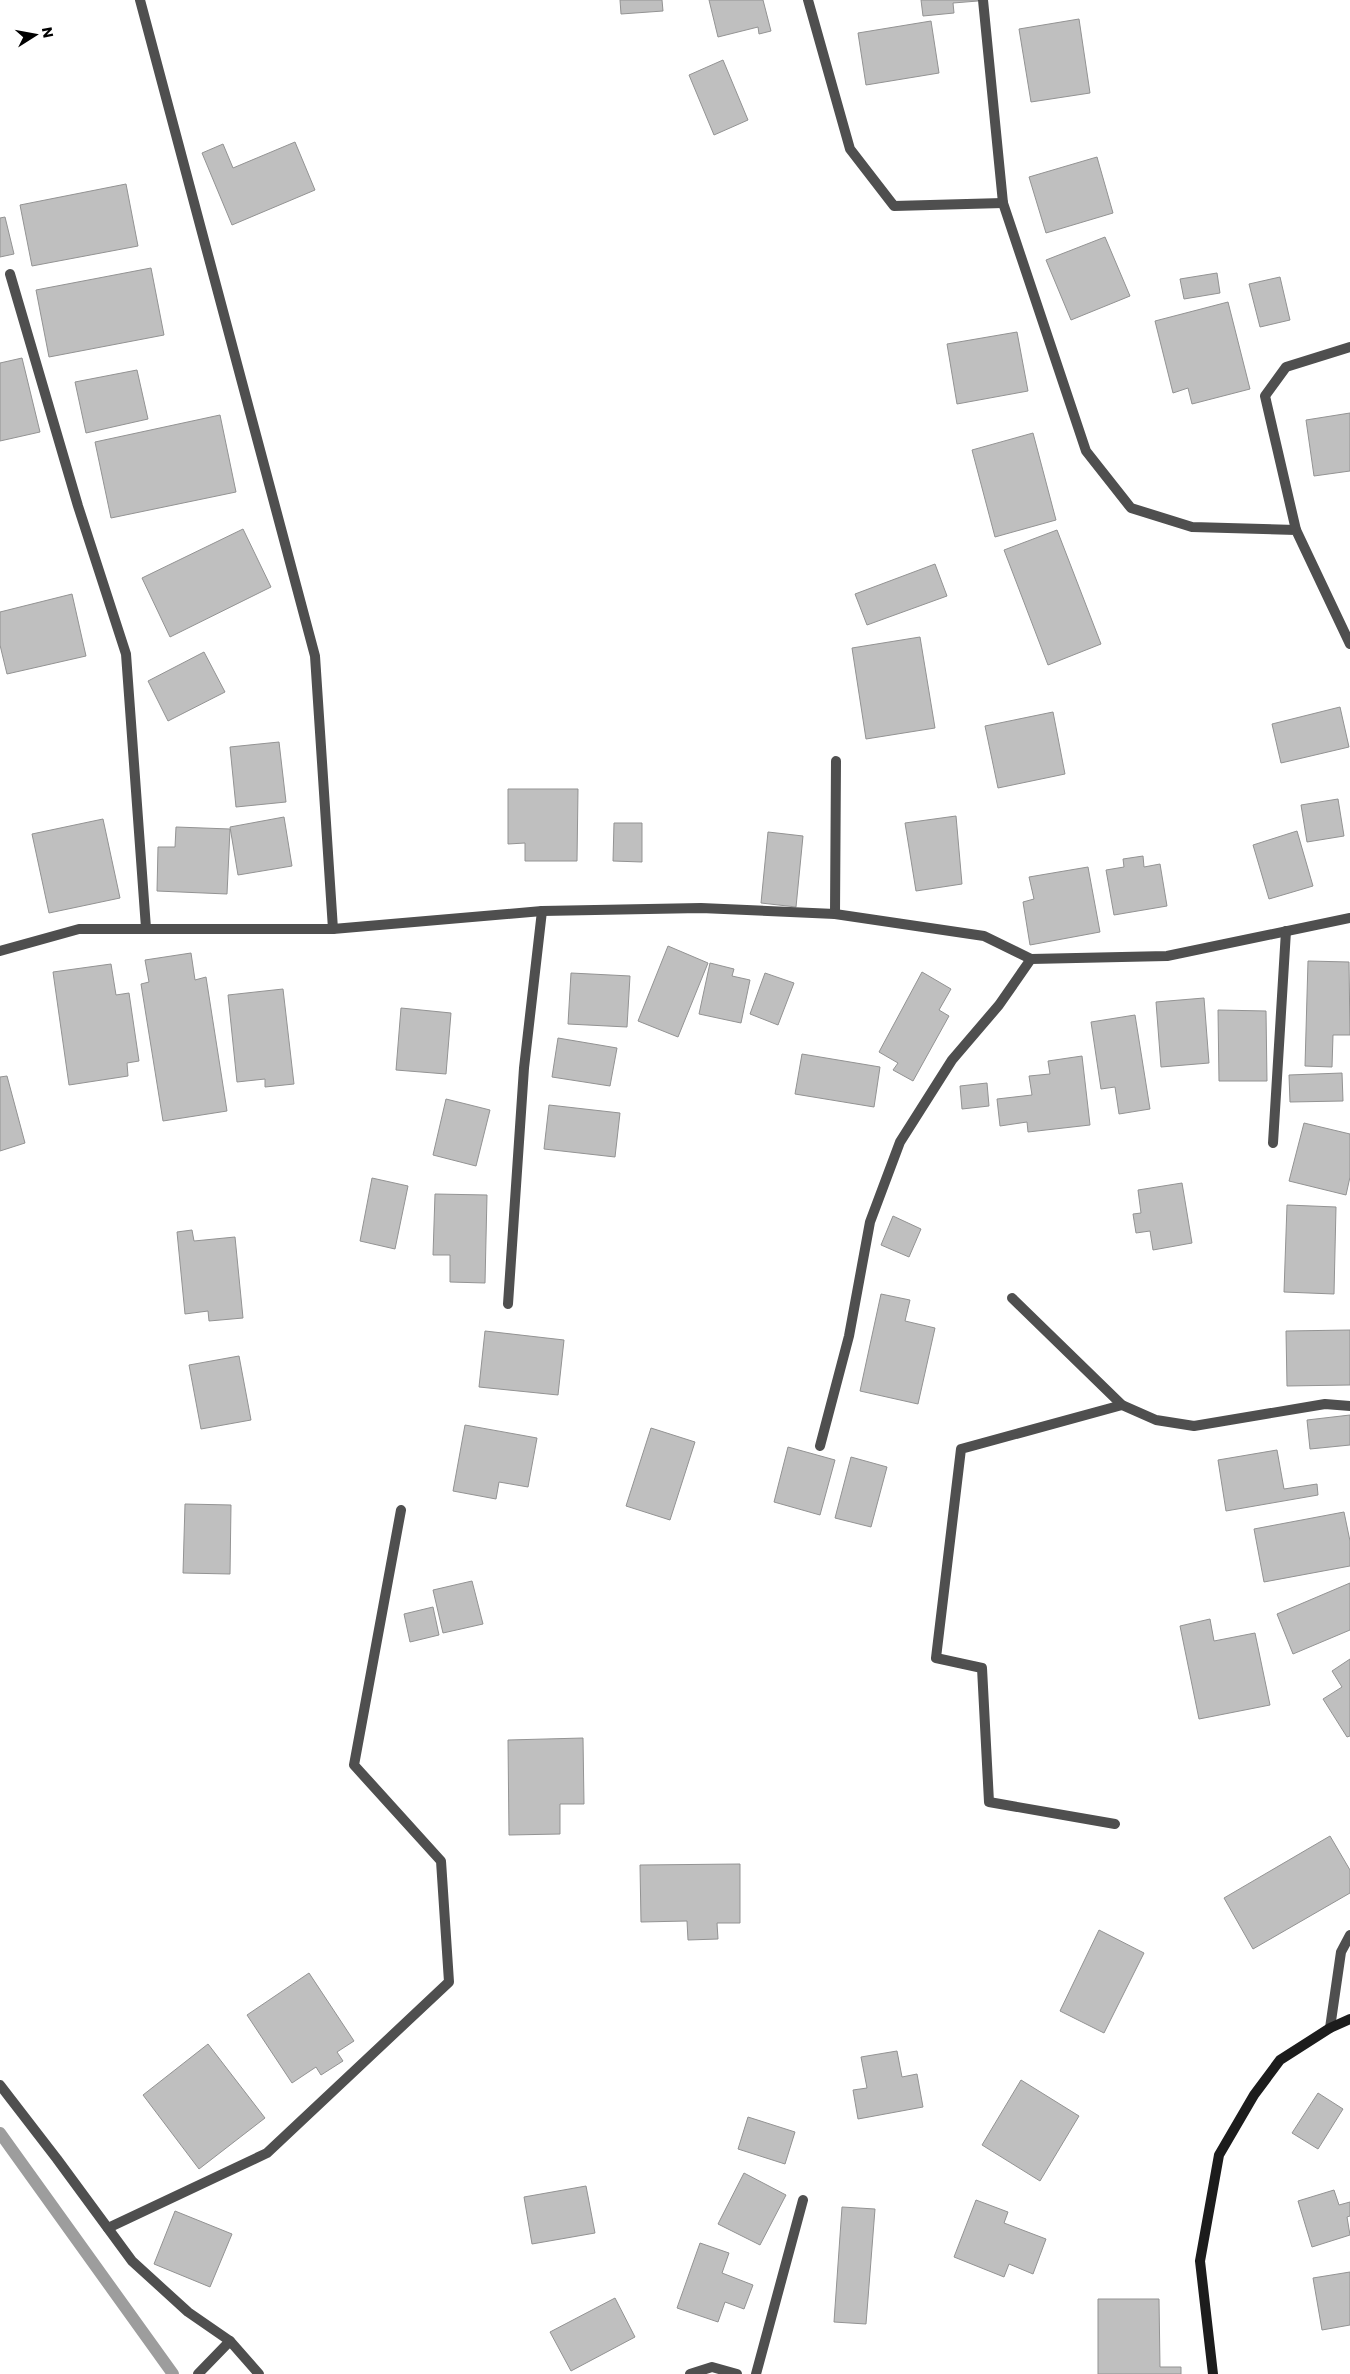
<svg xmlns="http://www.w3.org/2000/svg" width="1350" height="2374" viewBox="0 0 1350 2374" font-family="Poppins,sans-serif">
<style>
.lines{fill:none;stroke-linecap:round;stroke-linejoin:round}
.stream{stroke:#9d9d9d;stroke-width:12}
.building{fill:#bfbfbf;stroke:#939393}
.minor{stroke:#4f4f4f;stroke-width:10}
.secondary{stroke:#1c1c1c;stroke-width:10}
</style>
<rect width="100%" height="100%" fill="#fff"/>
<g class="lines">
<polyline class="stream" points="0,2133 173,2374"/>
</g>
<g class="building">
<polygon points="620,0 662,0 663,11 621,14"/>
<polygon points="709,0 763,0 771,31 759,34 758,27 718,37"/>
<polygon points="921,0 978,0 978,1 953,3 954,13 923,16"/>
<polygon points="1079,19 1090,93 1031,102 1019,29"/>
<polygon points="931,21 939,73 866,85 858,33"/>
<polygon points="723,60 748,120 714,135 689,75"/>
<polygon points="295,142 315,190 232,225 202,153 223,144 233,168"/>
<polygon points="1097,157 1113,213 1046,233 1029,177"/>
<polygon points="126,184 138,246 32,266 20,205"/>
<polygon points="5,217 14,254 0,257 0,218"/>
<polygon points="1105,237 1130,296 1071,320 1046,260"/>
<polygon points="151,268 164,335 49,357 36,290"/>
<polygon points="1217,273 1220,293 1184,299 1180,279"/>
<polygon points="1280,277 1290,320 1260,327 1249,284"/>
<polygon points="1228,302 1250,389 1192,404 1188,388 1173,393 1155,321"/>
<polygon points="1017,332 1028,391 957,404 947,344"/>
<polygon points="22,358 40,432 0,441 0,363"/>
<polygon points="137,370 148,419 86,433 75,382"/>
<polygon points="1350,413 1350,471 1314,476 1306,420"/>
<polygon points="220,415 236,492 111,518 95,442"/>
<polygon points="1033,433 1056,520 995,537 972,450"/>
<polygon points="243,529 271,587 170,637 142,578"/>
<polygon points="1057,530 1101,644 1048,665 1004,550"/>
<polygon points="935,564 947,596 867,625 855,594"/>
<polygon points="72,594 86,656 7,674 0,645 0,612"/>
<polygon points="920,637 935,728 866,739 852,648"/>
<polygon points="204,652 225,692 168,721 148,681"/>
<polygon points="1340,707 1349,747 1281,763 1272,724"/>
<polygon points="1053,712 1065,774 998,788 985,726"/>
<polygon points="279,742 286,802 236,807 230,747"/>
<polygon points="508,789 578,789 577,861 525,861 525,843 508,844"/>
<polygon points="1338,799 1344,836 1307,842 1301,805"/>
<polygon points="956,816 962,884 916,891 905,823"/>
<polygon points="284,817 292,866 238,875 230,827"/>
<polygon points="103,819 120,898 49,913 32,834"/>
<polygon points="614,823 642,823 642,862 613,861"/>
<polygon points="176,827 230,829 227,894 157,891 158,847 175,847"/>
<polygon points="1297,831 1313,886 1269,899 1253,845"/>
<polygon points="768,832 803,836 796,907 761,903"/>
<polygon points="1143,856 1144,867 1160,864 1167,906 1114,915 1106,870 1124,867 1123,859"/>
<polygon points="1088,867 1100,932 1030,945 1023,902 1034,899 1029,877"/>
<polygon points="668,946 708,963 678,1037 638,1021"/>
<polygon points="191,953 195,980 206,977 227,1111 163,1121 141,984 149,982 145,960"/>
<polygon points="1308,961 1349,962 1350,1035 1333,1035 1332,1067 1305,1066"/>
<polygon points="710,963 734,969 732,976 750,980 741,1023 699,1014"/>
<polygon points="111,964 116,995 129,993 139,1061 127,1063 128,1076 69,1085 53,972"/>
<polygon points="922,972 951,989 939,1010 949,1016 913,1081 893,1070 898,1063 879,1052"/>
<polygon points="571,973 630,976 627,1027 568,1024"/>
<polygon points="765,973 794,983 778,1025 750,1014"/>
<polygon points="283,989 294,1084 265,1087 265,1079 237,1082 228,995"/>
<polygon points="1204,998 1209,1063 1161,1067 1156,1002"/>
<polygon points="401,1008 451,1013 446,1074 396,1070"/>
<polygon points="1218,1010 1266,1011 1267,1081 1219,1081"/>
<polygon points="1135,1015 1150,1109 1119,1114 1115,1087 1101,1089 1091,1022"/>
<polygon points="558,1038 617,1048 610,1086 552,1077"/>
<polygon points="802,1054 880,1067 874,1107 795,1094"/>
<polygon points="1082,1056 1090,1125 1028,1132 1027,1122 1000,1126 997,1099 1032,1095 1029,1076 1050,1074 1048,1061"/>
<polygon points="1342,1073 1343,1101 1290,1102 1289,1075"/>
<polygon points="7,1076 25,1143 0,1151 0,1077"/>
<polygon points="987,1083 989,1106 962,1109 960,1086"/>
<polygon points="446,1099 490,1110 476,1166 433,1155"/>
<polygon points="549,1105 620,1113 615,1157 544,1149"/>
<polygon points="1304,1123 1350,1134 1350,1177 1346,1195 1289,1181"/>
<polygon points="372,1178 408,1186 395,1249 360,1241"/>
<polygon points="1182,1183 1192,1243 1153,1250 1150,1231 1136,1233 1133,1214 1141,1213 1138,1190"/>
<polygon points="435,1194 487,1195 485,1283 450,1282 450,1255 433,1255"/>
<polygon points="1287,1205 1336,1207 1334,1294 1284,1292"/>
<polygon points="893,1216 921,1229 909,1257 881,1245"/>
<polygon points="192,1230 194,1241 235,1237 243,1318 209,1321 208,1311 185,1314 177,1232"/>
<polygon points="881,1294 910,1300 905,1321 935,1328 918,1404 860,1391"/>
<polygon points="1350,1330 1350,1385 1287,1386 1286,1331"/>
<polygon points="485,1331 564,1340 558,1395 479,1387"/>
<polygon points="239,1356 251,1420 201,1429 189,1365"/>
<polygon points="1350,1415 1350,1445 1310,1449 1307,1420"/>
<polygon points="465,1425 537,1438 528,1487 499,1482 496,1499 453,1491"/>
<polygon points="651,1428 695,1442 670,1520 626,1506"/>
<polygon points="788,1447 835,1460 820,1515 774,1502"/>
<polygon points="1277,1450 1284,1489 1317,1484 1318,1495 1226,1511 1218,1460"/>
<polygon points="851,1457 887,1467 871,1527 835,1518"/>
<polygon points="185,1504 231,1505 230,1574 183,1573"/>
<polygon points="1344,1512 1350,1541 1350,1566 1264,1582 1254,1529"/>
<polygon points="472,1581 483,1624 443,1633 433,1590"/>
<polygon points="1350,1583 1350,1630 1293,1654 1277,1614"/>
<polygon points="433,1607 439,1635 410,1642 404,1614"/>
<polygon points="1210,1619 1214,1641 1255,1633 1270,1705 1199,1719 1180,1626"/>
<polygon points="1350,1659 1350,1736 1347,1737 1323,1699 1342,1687 1332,1671"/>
<polygon points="583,1738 584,1804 560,1804 560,1834 509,1835 508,1740"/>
<polygon points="1330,1836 1350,1870 1350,1893 1253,1949 1224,1898"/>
<polygon points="740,1864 740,1923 717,1923 718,1939 688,1940 687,1921 641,1922 640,1865"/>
<polygon points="1099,1930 1144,1953 1104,2033 1060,2011"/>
<polygon points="309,1973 354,2041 337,2052 343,2061 321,2075 316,2067 292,2083 247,2015"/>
<polygon points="208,2044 265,2118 199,2169 143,2095"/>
<polygon points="897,2051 902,2077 917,2074 923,2107 858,2119 853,2090 867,2088 861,2057"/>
<polygon points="1021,2080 1079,2116 1040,2181 982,2145"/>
<polygon points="1318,2093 1343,2109 1318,2149 1292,2133"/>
<polygon points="748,2117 795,2132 785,2164 738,2149"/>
<polygon points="744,2173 786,2195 760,2245 718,2224"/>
<polygon points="586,2186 595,2233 532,2244 524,2197"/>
<polygon points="1334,2190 1339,2205 1350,2202 1350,2216 1347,2217 1350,2235 1312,2247 1298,2201"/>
<polygon points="976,2200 1008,2212 1004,2223 1046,2239 1033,2274 1009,2264 1004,2277 954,2257"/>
<polygon points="842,2207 875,2209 866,2324 834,2322"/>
<polygon points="175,2211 232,2234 210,2287 154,2264"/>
<polygon points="700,2243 729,2253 722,2273 753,2285 744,2309 725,2302 718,2322 677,2308"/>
<polygon points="1350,2272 1350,2325 1322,2330 1313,2278"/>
<polygon points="615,2298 635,2337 571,2371 550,2332"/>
<polygon points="1098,2299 1159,2299 1160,2367 1181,2367 1181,2374 1098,2374"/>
</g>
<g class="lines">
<g class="minor">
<polyline points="140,0 315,656 333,929"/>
<polyline points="808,0 850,149 894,206 1003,203"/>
<polyline points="983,0 1003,203 1086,451 1131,508 1192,527 1296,530 1350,644"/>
<polyline points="10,274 78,506 126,654 146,928"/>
<polyline points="1296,530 1265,396 1286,367 1350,347"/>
<polyline points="835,914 836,761"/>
<polyline points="0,951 79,929 333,929 542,911 701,908 835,914 984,936 1031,959 1167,956 1350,918"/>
<polyline points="1273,1143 1286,931"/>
<polyline points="1012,1298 1122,1405 1156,1420 1194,1426 1325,1404 1350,1406"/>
<polyline points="508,1304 524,1068 542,911"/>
<polyline points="820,1446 849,1336 870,1222 900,1142 952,1060 999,1005 1031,959"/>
<polyline points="1115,1824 989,1802 982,1668 936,1658 961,1449 1122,1405"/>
<polyline points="1330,2028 1341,1952 1350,1935"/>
<polyline points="0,2085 57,2159 132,2261 188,2312 230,2341 259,2374"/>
<polyline points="108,2228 267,2153 449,1982 441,1861 354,1765 401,1510"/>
<polyline points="198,2374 230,2341"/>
<polyline points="690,2374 712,2367 737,2374"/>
<polyline points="756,2374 803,2200"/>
</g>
<polyline class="secondary" points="1213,2374 1200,2261 1219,2155 1254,2095 1280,2060 1330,2028 1350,2019"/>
</g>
<g transform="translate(35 35) rotate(79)" stroke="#ffffff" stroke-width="4" paint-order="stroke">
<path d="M0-4L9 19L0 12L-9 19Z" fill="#000000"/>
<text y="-8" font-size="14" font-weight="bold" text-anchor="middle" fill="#000000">N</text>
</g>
</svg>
